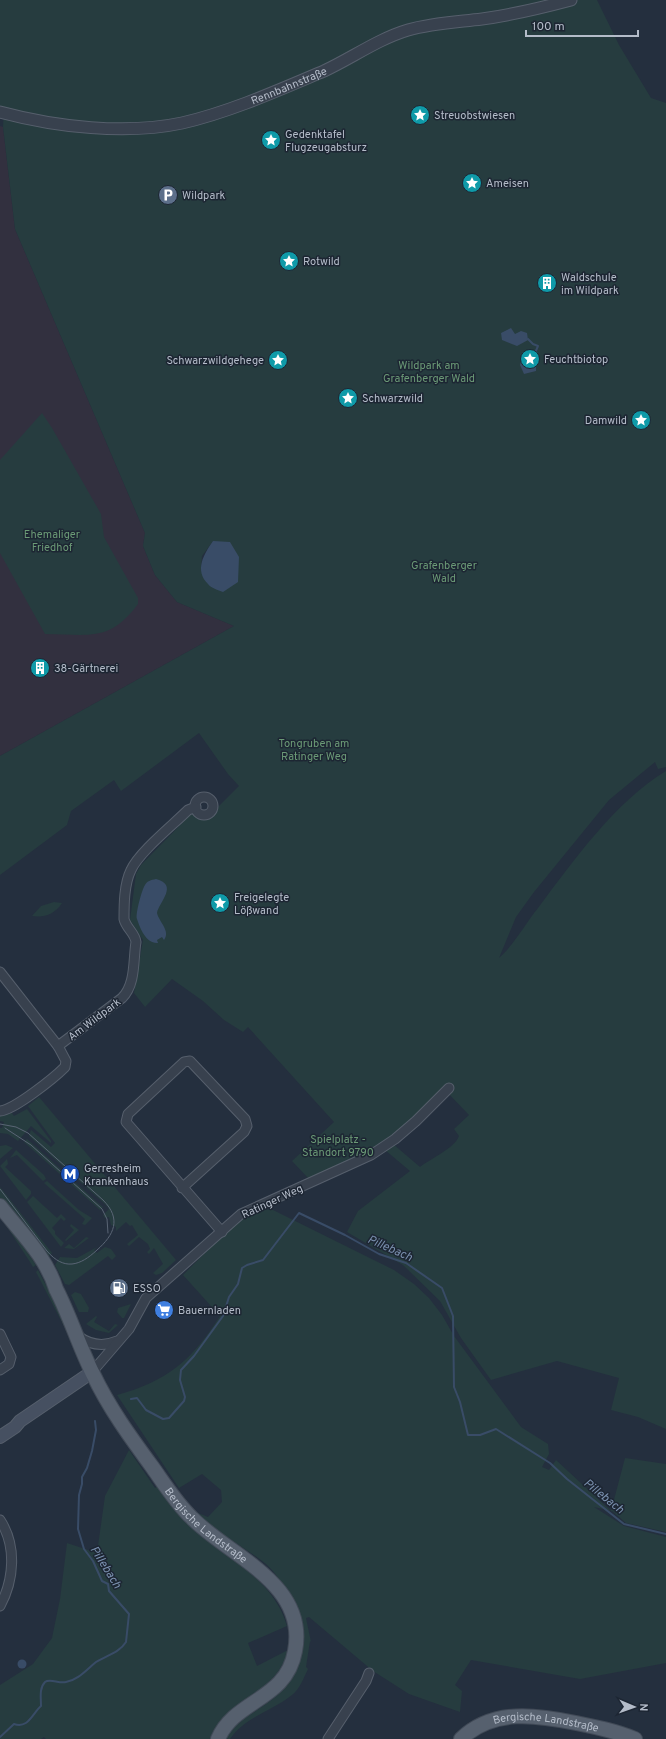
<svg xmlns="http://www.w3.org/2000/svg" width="666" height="1739" viewBox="0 0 666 1739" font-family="Overpass,sans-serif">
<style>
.medical{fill:#32303f}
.green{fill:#263c3f;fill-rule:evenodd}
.water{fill:#394c67}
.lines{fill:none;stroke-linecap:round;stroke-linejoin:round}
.stream{stroke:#394c67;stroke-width:2}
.minor-casing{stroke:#565f6c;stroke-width:11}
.tertiary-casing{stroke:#565f6c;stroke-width:13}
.secondary-casing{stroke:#565f6c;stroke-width:14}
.primary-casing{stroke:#414a57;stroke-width:16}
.minor{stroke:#38414e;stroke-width:9}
.tertiary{stroke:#38414e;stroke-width:11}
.secondary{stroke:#465061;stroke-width:12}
.primary{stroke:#56606e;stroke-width:14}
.tram{stroke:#5a6575;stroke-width:1}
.labels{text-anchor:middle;stroke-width:3;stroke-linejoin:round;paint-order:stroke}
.street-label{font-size:11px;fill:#b4bcc9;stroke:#1d2633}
.poi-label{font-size:11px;fill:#b4bcc9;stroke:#1d2633;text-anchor:start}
.park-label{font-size:11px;fill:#6b9a76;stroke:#1d2633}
.water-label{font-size:12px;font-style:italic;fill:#7c92b1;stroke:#1d2633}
</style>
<rect width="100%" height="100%" fill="#242f3e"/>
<polygon class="medical" points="0,126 3,127 15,229 145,533 143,546 155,575 177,602 234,626 0,756"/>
<g class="green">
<path d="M0 0H597L619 45 651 98 666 103V767L658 769 655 762 609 800 534 892 516 917 499 958C513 946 526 923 538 908 574 860 615 802 666 771V1429L638 1417 611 1410 619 1378 557 1361 491 1380 461 1338 440 1301 403 1265 347 1232 358 1211 410 1171 385 1150 393 1144 420 1167C430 1159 455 1148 459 1136L454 1129 469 1115 445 1090 408 1127 371 1153 309 1179 292 1161 334 1122 248 1027 243 1032 224 1020 203 1001 172 979 145 1007 134 993 143 940 130 920 136 874 141 865 191 814 208 817 239 786 228 774 199 733 121 791 114 780 71 811 67 825 0 875V756L234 626 177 602 155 575 143 546 145 533 15 229 3 127 4 111 0 109ZM213 541 201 570 202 556Z"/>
<path d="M42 413 52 428 101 514 104 537 138 598V604C109 643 89 634 45 634L0 553V460Z"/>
<path d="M54 902 62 903C55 914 44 918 32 916L41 906Z"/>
<polygon points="39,1097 176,1260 162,1273 156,1275 153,1273 163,1264 154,1248 149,1254 147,1252 150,1249 148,1244 139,1237 129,1246 127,1244 138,1235 132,1225 130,1226 126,1222 116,1231 116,1227 111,1225 109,1217 105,1218 103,1215 109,1209 105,1204 29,1136 31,1130 51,1147 55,1143 28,1106"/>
<polygon points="27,1109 51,1141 51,1143 31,1126 18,1141 8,1134 0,1133 0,1128 2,1128 4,1122 0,1121 0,1115 11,1112 14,1116"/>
<polygon points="27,1139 98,1203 103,1207 100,1210 24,1142"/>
<polygon points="6,1145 13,1148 0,1159 0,1146"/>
<polygon points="16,1150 44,1175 46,1179 43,1181 17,1155 10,1158"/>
<polygon points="7,1159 8,1164 5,1167 31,1191 31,1194 26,1200 0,1166"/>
<polygon points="47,1181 79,1210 92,1218 85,1225 82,1224 85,1219 44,1183"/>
<polygon points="0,1187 52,1253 45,1260 0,1198"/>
<polygon points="33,1196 57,1218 61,1214 66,1219 64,1221 61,1218 52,1228 55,1231 55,1234 64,1243 61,1247 27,1202"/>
<path d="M264 1209 273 1210 394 1270 414 1284 429 1298 442 1315 454 1336 521 1427 548 1444 549 1454 542 1467 549 1470 556 1460 611 1511 625 1458 666 1464V1532L626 1523 612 1511 594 1507 624 1526 666 1537V1663L580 1679 471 1660 455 1685 462 1691 460 1712 409 1694 373 1671 309 1617 306 1618 311 1642 310 1641 306 1667 308 1669C304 1677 300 1689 292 1695 272 1711 245 1717 230 1739H225C239 1715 269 1708 286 1686 311 1655 306 1619 285 1588 279 1579 274 1571 266 1564 245 1547 214 1532 198 1513L208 1517 222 1502 221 1490 202 1474 179 1488 117 1395C168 1381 192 1360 220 1316L183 1275 229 1229 249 1213Z"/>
<polygon points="0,1216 7,1221 36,1265 33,1267 30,1262"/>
<polygon points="71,1224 79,1230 66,1241 65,1240 74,1230 70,1226"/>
<polygon points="86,1237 89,1238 74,1249 64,1248 69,1244 74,1248"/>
<polygon points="97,1247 94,1250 97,1253 105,1247 111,1249 116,1256 112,1260 108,1256 69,1285 65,1284 55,1265 60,1257 77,1258"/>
<polygon points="38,1270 63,1317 69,1336 36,1272"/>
<polygon points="75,1292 81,1294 89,1308 88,1312 79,1312 71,1295"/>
<polygon points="131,1304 124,1318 122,1318 117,1312 118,1308"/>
<polygon points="96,1316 97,1317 94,1322 109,1331 115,1324 118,1325 109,1333 96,1330 86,1324"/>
<path d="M129 1450 155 1488 158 1486C169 1502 180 1518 195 1531 229 1561 273 1578 287 1626L248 1643 257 1666 288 1650C276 1696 228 1697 210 1739H46L44 1737 41 1739H0V1685L33 1664 52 1638 60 1599 67 1543 97 1553 105 1496Z"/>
</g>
<g class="water">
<polygon points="511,328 515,334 521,331 527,333 528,340 517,346 502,340 501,333"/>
<polygon points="532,360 536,364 536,371 524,374 520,365 521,361"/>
<path d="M213 541 230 542 239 557 238 582 223 592C218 590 211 588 208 584 194 570 204 554 213 541Z"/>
<path d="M156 879C179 885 159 902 157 913 159 922 171 931 164 940L162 937 157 940 158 943C146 944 140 928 137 919 135 915 142 889 145 885 147 881 151 880 156 879Z"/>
<circle cx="22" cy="1664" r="4.5"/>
</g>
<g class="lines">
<g class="stream">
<polyline points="528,339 533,344 538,346 532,360"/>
<polyline points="131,1399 137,1398 146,1410 163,1419 169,1418 184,1401 185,1397 180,1380 181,1370 194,1356 223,1316 229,1297 238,1284 242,1268 247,1265 263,1260 299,1213 345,1235 379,1254 406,1263 442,1288 453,1316 454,1387 460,1402 468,1435 480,1435 496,1429 550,1463 567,1479 624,1524 666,1534"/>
<path d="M0 1737 14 1724C28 1729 32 1714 41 1706 41 1698 39 1688 45 1682 50 1678 59 1684 66 1682 78 1680 86 1670 96 1662 107 1655 119 1653 126 1642L129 1614 109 1591 108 1584 102 1581 93 1561 84 1549 78 1529 79 1495 82 1484V1477L87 1468 92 1451 96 1430 95 1421"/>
</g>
<defs>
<g id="minor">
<circle cx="204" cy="806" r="9"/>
<path d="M0 972 58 1046 122 998C136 984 133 960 136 942 135 933 126 928 124 919 124 905 124 884 131 870 139 852 173 825 188 810L196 807"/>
<path d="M0 1111C14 1110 54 1078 65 1067L66 1061 58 1046"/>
<polyline points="182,1188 244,1132 247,1126 245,1119 190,1061 184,1062 128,1114 126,1122 222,1232"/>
<polyline points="0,1334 11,1357 9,1364 0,1370"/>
<path d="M78 1336C90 1345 103 1347 117 1341"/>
<polyline points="92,1372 129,1329 146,1298 241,1214 371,1155 395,1139 416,1121 449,1088"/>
<path d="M0 1520C17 1546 14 1580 0 1606"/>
<polyline points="328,1739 366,1681 369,1673"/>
</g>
<g id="tertiary">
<path id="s1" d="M0 112C56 127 126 135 182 123 230 112 279 90 324 71 352 58 378 39 408 30 432 23 457 22 482 19 512 15 541 8 571 0"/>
</g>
<polyline id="secondary" points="0,1437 15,1427 20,1421 92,1372"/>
<g id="primary">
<path id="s2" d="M0 1206C20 1232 46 1256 56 1289 70 1316 79 1346 93 1374 109 1408 131 1438 153 1468 165 1485 177 1504 192 1518 229 1556 308 1583 295 1651 286 1701 235 1699 218 1739"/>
<path id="s3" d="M461 1739C493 1708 537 1715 576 1723 596 1727 616 1731 635 1739"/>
</g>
</defs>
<use href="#minor" class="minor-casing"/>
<use href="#tertiary" class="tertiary-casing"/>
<use href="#secondary" class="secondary-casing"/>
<use href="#primary" class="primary-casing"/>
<use href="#minor" class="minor"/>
<use href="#tertiary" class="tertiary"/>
<use href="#secondary" class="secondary"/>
<use href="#primary" class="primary"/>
<g class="tram">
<path d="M0 1124 16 1127 28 1133 103 1200C122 1219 114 1235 97 1250 80 1266 64 1271 47 1251L0 1189"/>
<polyline points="5,1128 31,1145 102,1209 107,1219 108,1233"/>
</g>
</g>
<defs>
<symbol id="sight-disc" viewBox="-11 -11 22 22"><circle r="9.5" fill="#0f9aa8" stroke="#1d2633"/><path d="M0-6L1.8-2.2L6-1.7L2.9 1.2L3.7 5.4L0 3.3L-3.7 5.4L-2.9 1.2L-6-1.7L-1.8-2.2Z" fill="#fff"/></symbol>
<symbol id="parking-disc" viewBox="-11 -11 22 22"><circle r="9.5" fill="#5c6f8a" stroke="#1d2633"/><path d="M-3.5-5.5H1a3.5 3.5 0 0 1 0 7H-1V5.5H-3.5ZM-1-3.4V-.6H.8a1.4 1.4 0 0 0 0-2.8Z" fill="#fff"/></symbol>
<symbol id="building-disc" viewBox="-11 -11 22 22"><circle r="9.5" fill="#0f9aa8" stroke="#1d2633"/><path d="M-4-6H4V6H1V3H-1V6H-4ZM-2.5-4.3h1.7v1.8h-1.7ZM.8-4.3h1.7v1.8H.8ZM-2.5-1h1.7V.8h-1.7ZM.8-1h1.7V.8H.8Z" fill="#fff"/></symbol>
<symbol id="metro-disc" viewBox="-11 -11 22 22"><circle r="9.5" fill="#1a4fb4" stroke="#1d2633"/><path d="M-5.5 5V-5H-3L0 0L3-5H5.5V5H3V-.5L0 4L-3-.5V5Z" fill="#fff"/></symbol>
<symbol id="fuel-disc" viewBox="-11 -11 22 22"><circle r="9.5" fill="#5c6f8a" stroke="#1d2633"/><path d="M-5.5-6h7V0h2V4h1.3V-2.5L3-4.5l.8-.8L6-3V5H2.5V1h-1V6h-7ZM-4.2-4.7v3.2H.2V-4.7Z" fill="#fff"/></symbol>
<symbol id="supermarket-disc" viewBox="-11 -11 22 22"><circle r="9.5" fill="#3f7fe0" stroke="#1d2633"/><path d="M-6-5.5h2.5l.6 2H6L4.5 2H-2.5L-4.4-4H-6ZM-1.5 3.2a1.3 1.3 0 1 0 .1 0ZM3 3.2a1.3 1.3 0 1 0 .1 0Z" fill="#fff"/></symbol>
</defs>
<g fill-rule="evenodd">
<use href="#sight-disc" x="409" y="104" width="22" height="22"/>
<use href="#sight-disc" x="260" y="129" width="22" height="22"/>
<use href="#sight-disc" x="461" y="172" width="22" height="22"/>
<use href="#parking-disc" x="157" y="184" width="22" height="22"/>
<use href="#sight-disc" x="278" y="250" width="22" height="22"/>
<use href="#building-disc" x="536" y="272" width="22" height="22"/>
<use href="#sight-disc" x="519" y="348" width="22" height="22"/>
<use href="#sight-disc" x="267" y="349" width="22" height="22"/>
<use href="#sight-disc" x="337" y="387" width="22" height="22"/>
<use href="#sight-disc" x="630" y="409" width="22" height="22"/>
<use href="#building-disc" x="29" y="657" width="22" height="22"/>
<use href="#sight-disc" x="209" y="892" width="22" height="22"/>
<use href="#metro-disc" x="59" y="1163" width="22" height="22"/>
<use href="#fuel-disc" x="108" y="1277" width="22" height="22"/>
<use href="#supermarket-disc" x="153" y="1299" width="22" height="22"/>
</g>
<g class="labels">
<g class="street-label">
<text dy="4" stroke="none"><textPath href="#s1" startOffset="297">Rennbahnstraße</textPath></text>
<text transform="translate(94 1019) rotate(-37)" y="4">Am Wildpark</text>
<text transform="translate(272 1201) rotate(-25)" y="4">Ratinger Weg</text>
<text dy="4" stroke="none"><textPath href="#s2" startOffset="384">Bergische Landstraße</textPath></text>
<text dy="4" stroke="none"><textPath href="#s3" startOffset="91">Bergische Landstraße</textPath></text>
</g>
<g class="poi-label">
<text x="434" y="119">Streuobstwiesen</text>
<text x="285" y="138">Gedenktafel<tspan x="285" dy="13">Flugzeugabsturz</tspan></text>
<text x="486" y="187">Ameisen</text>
<text x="182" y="199">Wildpark</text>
<text x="303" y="265">Rotwild</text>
<text x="561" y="281">Waldschule<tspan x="561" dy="13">im Wildpark</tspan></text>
<text x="544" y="363">Feuchtbiotop</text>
<text x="264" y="364" text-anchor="end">Schwarzwildgehege</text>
<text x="362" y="402">Schwarzwild</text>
<text x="627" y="424" text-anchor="end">Damwild</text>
<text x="54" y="672">38-Gärtnerei</text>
<text x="234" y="901">Freigelegte<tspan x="234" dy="13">Lößwand</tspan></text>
<text x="84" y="1172">Gerresheim<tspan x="84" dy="13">Krankenhaus</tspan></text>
<text x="133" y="1292">ESSO</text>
<text x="178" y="1314">Bauernladen</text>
</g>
<g class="park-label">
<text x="429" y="369">Wildpark am<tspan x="429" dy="13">Grafenberger Wald</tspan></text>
<text x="52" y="538">Ehemaliger<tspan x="52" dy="13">Friedhof</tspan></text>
<text x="444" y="569">Grafenberger<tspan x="444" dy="13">Wald</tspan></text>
<text x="314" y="747">Tongruben am<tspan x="314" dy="13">Ratinger Weg</tspan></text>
<text x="338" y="1143">Spielplatz -<tspan x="338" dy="13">Standort 9790</tspan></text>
</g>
<g class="water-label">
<text transform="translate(390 1248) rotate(24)" y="4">Pillebach</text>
<text transform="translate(604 1496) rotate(39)" y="4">Pillebach</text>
<text transform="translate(106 1567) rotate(58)" y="4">Pillebach</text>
</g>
</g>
<g transform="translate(634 1707) rotate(92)" stroke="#1d2633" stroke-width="3" paint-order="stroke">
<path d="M0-3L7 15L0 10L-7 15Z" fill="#b4bcc9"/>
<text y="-6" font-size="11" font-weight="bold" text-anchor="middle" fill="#b4bcc9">N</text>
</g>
<path d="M526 30v6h112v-6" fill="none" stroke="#b4bcc9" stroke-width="2"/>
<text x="532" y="30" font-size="12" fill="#b4bcc9" stroke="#1d2633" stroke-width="3" paint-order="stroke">100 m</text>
</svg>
